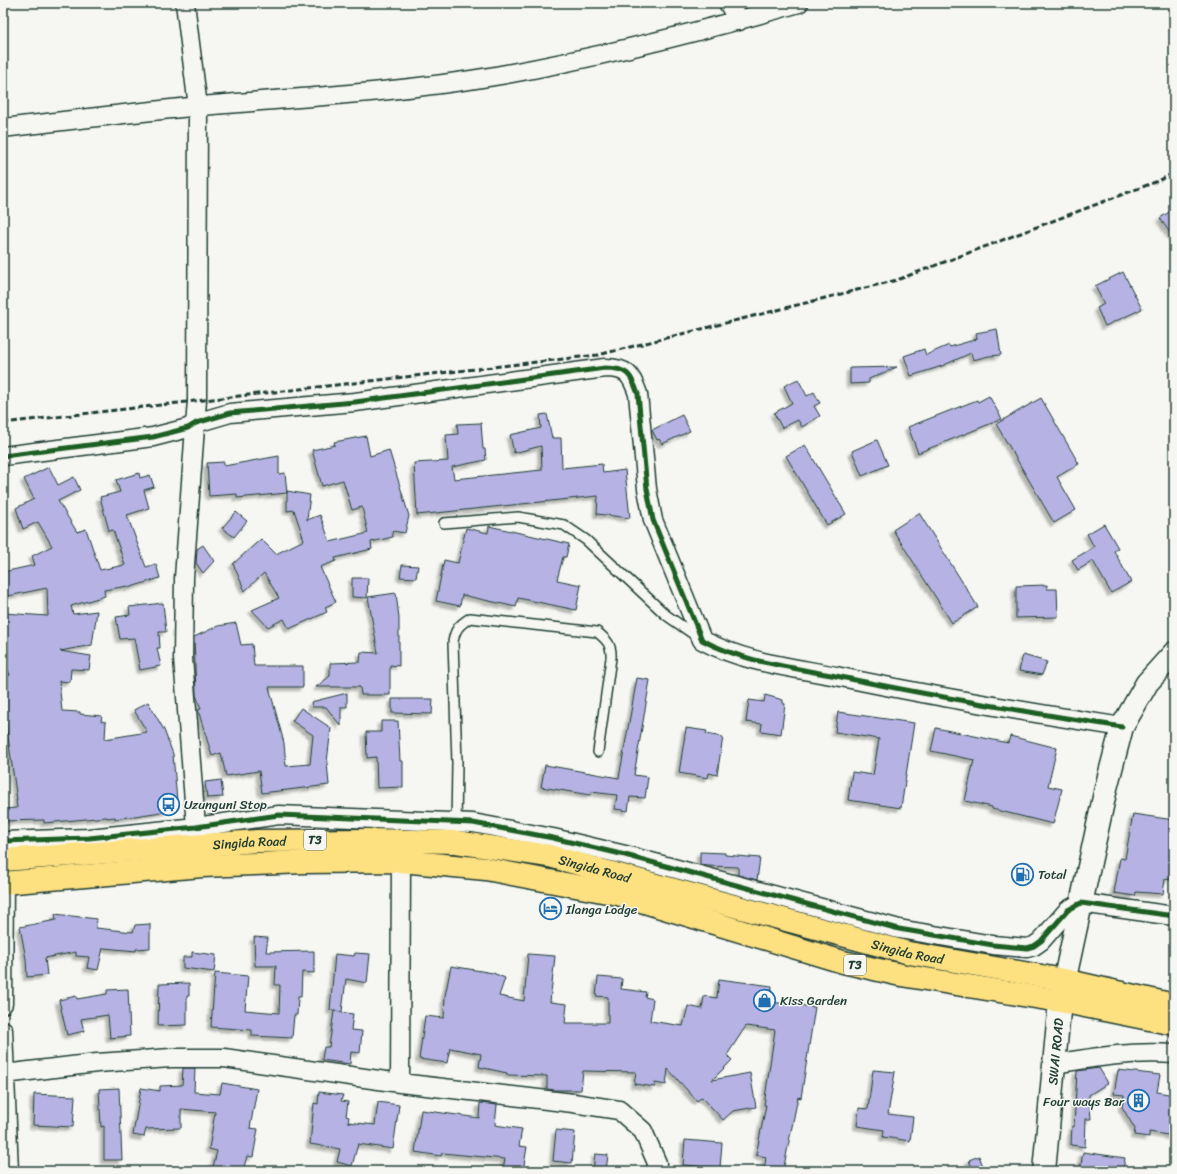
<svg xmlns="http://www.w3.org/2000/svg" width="1177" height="1174" viewBox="0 0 1177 1174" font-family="Sriracha,sans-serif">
  <defs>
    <filter id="shadow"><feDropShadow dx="-3.5" dy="3.5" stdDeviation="1" flood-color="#0004"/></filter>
  </defs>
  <rect width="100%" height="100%" fill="#f6f6f2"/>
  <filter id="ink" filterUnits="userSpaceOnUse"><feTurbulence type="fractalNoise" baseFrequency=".025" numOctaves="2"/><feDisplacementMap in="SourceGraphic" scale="8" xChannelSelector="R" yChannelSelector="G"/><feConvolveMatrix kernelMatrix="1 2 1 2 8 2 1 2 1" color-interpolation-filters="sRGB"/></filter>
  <g filter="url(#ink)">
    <path fill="#b6b2e4" stroke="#1f3d34" filter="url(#shadow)" d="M1174 209V239L1160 218Z
      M1123 272 1142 309 1105 326 1097 308 1104 304 1095 286Z
      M997 329 1001 355 989 356 973 360 971 353 942 366 911 376 904 356 924 349 926 355 949 345 950 347 977 339 976 333Z
      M897 367 869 379V383L850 384V368Z
      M798 379 807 396 814 392 820 403 814 406 820 416 802 427 798 420 782 428 774 413 792 403 784 386Z
      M989 396 1002 419 918 453 908 427 977 400 978 402Z
      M1041 398 1079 464 1057 477 1076 510 1054 523 996 424Z
      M547 414 552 438H561L562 468 602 464 603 473 625 470 630 518 597 514 598 496 417 515 414 463 448 461 446 435 458 434 457 424 481 423 483 449H485L486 460 452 467 454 479 542 470 541 446 514 453 510 435 541 428 540 415Z
      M682 415 690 431 662 444 659 439 657 440 652 430Z
      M366 436 370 456 389 450 409 516 405 533 392 531 393 537 371 542 372 549 335 558 336 561 320 567 336 602 325 607 327 612 289 629 284 619 268 627 252 610 279 598 264 573 245 591 233 564 261 539 276 554 304 540 294 510 287 511V491L310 495 307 520 320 515 330 542 368 533 362 507 352 510 343 480 322 486 312 450 335 445 334 442Z
      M877 440 888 465 862 476 852 451Z
      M805 445 846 514 827 525 786 456Z
      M279 456V474L285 473 287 493 237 498V494L209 496 207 463 224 462V466Z
      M49 467 58 485 74 477 80 490 58 501 77 532 86 529 100 570 125 565 113 530 109 531 100 497 120 492 116 480 139 473 140 478 150 475 154 487 144 490 149 508 127 515 146 567 156 564 160 578 128 588V586L104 590 105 596 71 606 73 614 97 611 92 645 60 651 91 656 89 670 71 669 70 682 59 681 62 711 80 712V714L102 716 101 721 106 722 105 739 147 732 134 710 148 702 164 730 173 754 177 801H167L168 811 115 819V817L107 818V817L44 823V820L3 821V809L17 808 16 800H17L6 723 3 724V678L10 675 4 661 8 659 3 645V613L48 616 47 588 3 597V572L35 565 32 556 52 546 38 522 23 529 16 508 34 499 24 479Z
      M236 512 247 521 234 537 222 528Z
      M919 513 978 607 952 623 893 530Z
      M1104 524 1118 548 1114 551 1131 582 1111 593 1093 561 1078 570 1072 560 1094 547 1087 534Z
      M489 526 569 544 566 557H563L557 580 581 585 576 610 518 598 516 607 462 595 460 606 436 601 444 560 458 563 466 528 488 533Z
      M203 545 214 561 203 573 196 563 197 549Z
      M402 565 418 566 416 578 400 577Z
      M352 578H368L367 598 352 597Z
      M1047 585V589H1057L1058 617 1016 618V586Z
      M396 593 399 618V666L390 665V695H361L360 687H316L330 676V663L360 662 361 652 378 653 368 597Z
      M163 603 166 632H159L160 648H157L161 666 140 670 134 638 120 639 116 617 130 615 129 607Z
      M236 623 241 645 252 644 254 666H303V687H269L284 743 286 766 310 764 313 735 292 721 301 708 331 728 327 762 329 785 262 793 259 771 226 776 221 753 212 756 198 710 201 709 196 695 194 637 218 626Z
      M1023 655 1047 662 1042 675 1019 671Z
      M637 678 650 680 634 775 648 777 645 798 630 797 628 811 615 809 617 795 591 792 590 795 541 787 545 765 619 778Z
      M347 693V707H341V726L326 707H312L311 702Z
      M765 695 783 700V703L785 704 781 734 761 731 762 724 746 722 749 700 764 702Z
      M392 699H433L432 714 392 713Z
      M838 712 914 723 901 808 848 800 852 772 873 775 879 739 835 732Z
      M381 721H398L400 761H403V787L377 788 376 757 367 758 366 732H381Z
      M686 728 707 731 706 734 723 737 717 775 709 773 708 778 679 773Z
      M936 728 1008 743 1010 736 1057 748 1048 786 1062 789 1053 824 992 809V807L965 801 974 760 931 751Z
      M221 780 223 797 207 798 205 782Z
      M1133 814 1174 820V850L1170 880 1165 879 1163 894 1136 892 1135 896 1114 893 1120 858 1125 859Z
      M700 852 725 853V855L760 858 757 880 738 875V867L707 866 700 864Z
      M55 914 97 919 96 928 133 932 135 925 150 924V948L136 949V951L103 948 98 970 87 968 89 957 76 956V952L45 958 47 975 27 977 26 959 20 927 56 920Z
      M254 937 268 938 266 952 314 951V973L302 972 301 997H298L297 1015H294L292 1038 252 1036V1030L211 1027 215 973 248 976 245 1010 279 1013 280 985H275L276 966H255Z
      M192 952 216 955 214 972 183 968V957H192Z
      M355 953 370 954 367 983 346 979 342 1012 330 1010 335 954 354 956Z
      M528 954 555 956 550 1002 567 1004 565 1023H608V997L596 996 598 977 622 979 621 989 646 992 645 997 653 999 650 1021 683 1026 688 1006 702 1009 704 996 717 998 719 979 772 986 770 1002 815 1007 801 1098 798 1097 783 1171H764L766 1157 756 1155 766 1105H764L775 1030 746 1026 727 1055 732 1060 712 1080 750 1073 756 1107 733 1111 723 1120 702 1097 697 1101 668 1069 666 1085 655 1083V1087L634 1084 636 1072 583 1071 581 1090H555L547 1089V1076L507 1075V1073L479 1067 481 1054 450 1048 447 1063 419 1059 425 1016 444 1018 445 996 451 966 493 973 505 978 499 996 524 1001Z
      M189 983V996H187V1025L158 1026 159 984Z
      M128 989 130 1036 110 1038 108 1015 81 1019 84 1031 67 1035 59 1000 76 996 77 999 107 994V990Z
      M334 1011 353 1014 351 1030 362 1031 360 1053 351 1052 350 1064 322 1060 324 1047H329Z
      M183 1068H195L194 1092 220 1094 222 1083 257 1089 250 1128 258 1129 253 1157 247 1156 243 1171H212L217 1151 209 1149 215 1112 181 1109V1128L146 1129 144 1137 133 1135 141 1088 160 1091V1086L182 1085Z
      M1099 1068 1108 1083 1089 1095 1091 1119H1086L1085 1147 1071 1145 1072 1126 1074 1127 1077 1071Z
      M873 1070 895 1072 888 1114 913 1117 910 1141 883 1137 884 1130 857 1126 859 1108 868 1109Z
      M1118 1070 1160 1075 1157 1092 1174 1095 1170 1119 1174 1120V1136L1149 1132V1137L1134 1135 1135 1129 1122 1107 1124 1095 1114 1094Z
      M119 1088 122 1160H104V1126L101 1127 99 1089Z
      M319 1092 343 1095 341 1101 348 1102 346 1116 349 1117 348 1122 375 1125 378 1102 399 1105 393 1149 358 1144 352 1166 337 1162 340 1149 310 1144 314 1103 318 1104Z
      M34 1094 75 1096 73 1127 33 1125Z
      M480 1103 497 1105 495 1125 522 1129 519 1146 527 1147 523 1171 503 1169 505 1159 442 1153 441 1156 415 1152 421 1110 479 1118Z
      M556 1130 575 1132 572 1163 553 1161Z
      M685 1140 722 1143 720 1168 683 1165Z
      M1083 1152 1125 1158 1123 1171H1080Z
      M595 1154 608 1155 606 1171H593Z
      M979 1156 985 1171H973L969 1160Z"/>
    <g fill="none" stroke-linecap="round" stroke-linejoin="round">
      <defs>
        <path id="service" d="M444 523 518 517 564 525 586 540 666 615 699 638
          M456 825 457 763 453 642C455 629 459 625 470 618L597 632C607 640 612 645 611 658L598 752"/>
        <path id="minor" d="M185 3 198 107 197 400 184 578 183 658 196 827
          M728 3 739 21
          M3 128C73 120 143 111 213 105 307 97 402 92 495 76 597 58 699 32 799 3
          M3 456 153 437 188 428 196 423 230 413 355 402 605 368C627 368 631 374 638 394L647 489 653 520 702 640C743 662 790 667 836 676 931 696 1026 712 1122 727
          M3 841 89 838 196 827 279 815 473 823 553 838 625 855 899 929 993 945 1027 948 1034 946 1041 941 1068 910 1081 903 1174 916
          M3 1004 4 883
          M3 1030 9 1171
          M1055 1064C1095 1057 1134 1051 1174 1054
          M4 1074 97 1063 171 1058H224L400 1083 573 1103 619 1110 643 1131 657 1163 656 1171
          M400 1083 401 861"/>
        <g id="tertiary">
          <path id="s1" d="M1044 1171 1060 1001 1106 788 1122 727 1147 683 1174 653"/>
        </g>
        <g id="trunk">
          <path id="s2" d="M3 860 257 841 368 840 456 842 549 856 909 953 1064 980 1174 1005"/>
          <path d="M3 883 202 866 304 862 401 861 486 869 618 894 843 962 901 975 1060 1001 1174 1024"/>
        </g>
      </defs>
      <use href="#service" stroke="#1f3d34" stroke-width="12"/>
      <use href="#minor" stroke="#1f3d34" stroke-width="21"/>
      <use href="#tertiary" stroke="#1f3d34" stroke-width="25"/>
      <use href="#trunk" stroke="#1f3d34" stroke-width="25"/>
      <use href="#service" stroke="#f6f6f2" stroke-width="9"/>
      <use href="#minor" stroke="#f6f6f2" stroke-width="18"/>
      <use href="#tertiary" stroke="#f6f6f2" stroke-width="22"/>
      <use href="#trunk" stroke="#fde080" stroke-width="22"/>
      <path stroke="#1f3d34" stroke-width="3" stroke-dasharray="6 3" stroke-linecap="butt" d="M3 423 598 355 897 280 1158 181 1174 173"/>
      <defs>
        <path id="cycleway" d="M3 456 153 437 188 428 196 423 230 413 355 402 605 368C627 368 631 374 638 394L647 489 653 520 702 640C743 662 790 667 836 676 931 696 1026 712 1122 727
          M3 841 89 838 196 827 279 815 473 823 553 838 625 855 899 929 993 945 1027 948 1034 946 1041 941 1068 910 1081 903 1174 916"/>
      </defs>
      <use href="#cycleway" stroke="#f6f6f2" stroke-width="8"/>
      <use href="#cycleway" stroke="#1b5e20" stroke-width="5"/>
    </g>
  </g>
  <defs>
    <symbol id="bus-ring" viewBox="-11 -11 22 22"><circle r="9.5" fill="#f6f6f2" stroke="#1f6fb2" stroke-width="1.5"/><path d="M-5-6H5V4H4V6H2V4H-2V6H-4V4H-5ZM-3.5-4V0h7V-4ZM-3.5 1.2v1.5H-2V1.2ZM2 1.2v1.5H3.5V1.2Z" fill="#1f6fb2"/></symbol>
    <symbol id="fuel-ring" viewBox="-11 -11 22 22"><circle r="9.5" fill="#f6f6f2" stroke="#1f6fb2" stroke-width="1.5"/><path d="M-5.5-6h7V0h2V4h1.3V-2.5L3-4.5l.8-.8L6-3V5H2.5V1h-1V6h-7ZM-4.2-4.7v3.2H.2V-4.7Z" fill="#1f6fb2"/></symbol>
    <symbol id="hotel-ring" viewBox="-11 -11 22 22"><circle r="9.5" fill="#f6f6f2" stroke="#1f6fb2" stroke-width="1.5"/><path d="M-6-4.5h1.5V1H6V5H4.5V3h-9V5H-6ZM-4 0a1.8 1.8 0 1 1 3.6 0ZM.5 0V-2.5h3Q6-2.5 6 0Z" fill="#1f6fb2"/></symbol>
    <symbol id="shop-ring" viewBox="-11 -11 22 22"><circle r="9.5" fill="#f6f6f2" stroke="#1f6fb2" stroke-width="1.5"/><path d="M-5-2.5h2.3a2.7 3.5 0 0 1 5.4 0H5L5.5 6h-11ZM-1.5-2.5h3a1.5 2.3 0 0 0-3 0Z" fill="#1f6fb2"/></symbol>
    <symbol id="building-ring" viewBox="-11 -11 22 22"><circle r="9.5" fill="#f6f6f2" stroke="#1f6fb2" stroke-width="1.5"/><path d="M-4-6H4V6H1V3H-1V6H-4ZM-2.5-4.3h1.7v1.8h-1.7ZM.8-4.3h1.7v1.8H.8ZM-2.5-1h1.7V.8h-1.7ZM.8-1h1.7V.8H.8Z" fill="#1f6fb2"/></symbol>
  </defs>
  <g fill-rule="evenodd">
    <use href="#bus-ring" x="156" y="792" width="25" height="25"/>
    <use href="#fuel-ring" x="1010" y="862" width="25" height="25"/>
    <use href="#hotel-ring" x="538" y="896" width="25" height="25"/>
    <use href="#shop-ring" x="752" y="988" width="25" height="25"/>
    <use href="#building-ring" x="1126" y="1088" width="25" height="25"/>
  </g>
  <g text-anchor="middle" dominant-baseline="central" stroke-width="3" stroke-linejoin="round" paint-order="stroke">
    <g fill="#f6f6f2" stroke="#60746d" stroke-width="1">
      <rect x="304" y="830" width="22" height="20" rx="3"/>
      <rect x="844" y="955" width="22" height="20" rx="3"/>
    </g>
    <g font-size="12" font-weight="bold" fill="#1f3d34">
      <text x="315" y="840">T3</text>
      <text x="855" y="965">T3</text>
    </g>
    <g font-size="13" fill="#1f3d34" stroke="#f6f6f2" text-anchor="start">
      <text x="184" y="804">Uzunguni Stop</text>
      <text x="1038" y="874">Total</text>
      <text x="566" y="909">Ilanga Lodge</text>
      <text x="780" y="1000">Kiss Garden</text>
      <text x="1124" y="1101" text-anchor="end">Four ways Bar</text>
    </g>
    <g font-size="13" fill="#1f3d34" stroke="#f6f6f2">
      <text stroke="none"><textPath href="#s2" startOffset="247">Singida Road</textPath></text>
      <text stroke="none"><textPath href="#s2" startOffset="595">Singida Road</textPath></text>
      <text stroke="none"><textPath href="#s2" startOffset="919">Singida Road</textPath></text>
      <text stroke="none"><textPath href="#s1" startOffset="120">SWAI ROAD</textPath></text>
    </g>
  </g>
  <rect width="1177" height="1174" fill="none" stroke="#f6f6f2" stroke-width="16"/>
  <rect x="8" y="8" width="1161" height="1158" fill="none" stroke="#1f3d34" stroke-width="1.5" filter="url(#ink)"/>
</svg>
